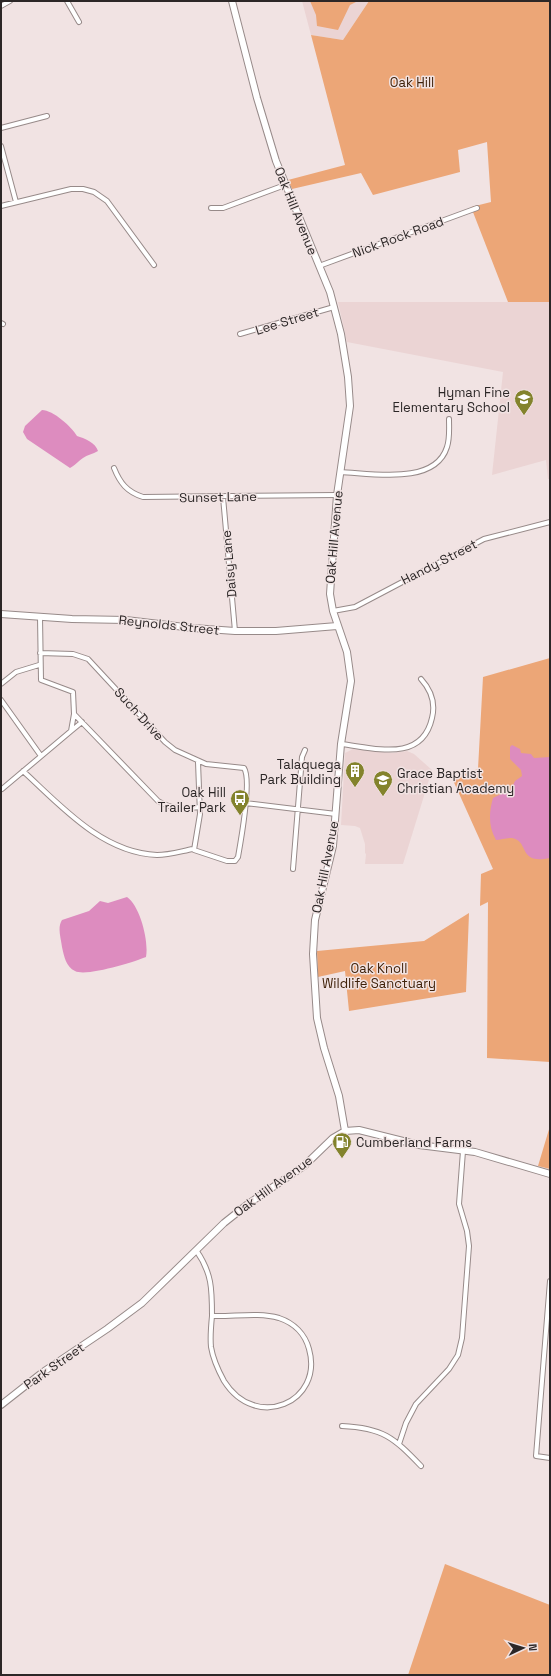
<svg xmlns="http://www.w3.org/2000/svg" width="551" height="1676" viewBox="0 0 551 1676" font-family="'Space Grotesk',sans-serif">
  <rect width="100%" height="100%" fill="#f1e3e3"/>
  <path fill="#ebd4d4" d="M302 1H369L343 40 311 35Z
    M338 302H550V479H548L546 460 492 475 503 372 347 342Z
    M353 749 392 753 407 751 414 754 432 770 403 864H365L366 854 365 853V844L360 828 355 826 341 825 345 753Z"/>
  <path fill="#eca677" d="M310 1H358L350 5 338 30 317 26 316 15Z
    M369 1H550V302H508L471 207 491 202 487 142 458 150 460 172 373 195 361 173 292 189 288 180 345 165 311 35 343 40Z
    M550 658V1062L487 1058 488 902 480 906 481 874 493 869 452 778 478 769 483 677Z
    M469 913 466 992 349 1011 345 971 318 977 317 951 424 941Z
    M550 1126V1169L538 1166Z
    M445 1564 550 1605V1675H408Z"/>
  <path fill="#dd8cbf" d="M42 410C53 410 72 427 77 436 84 438 96 443 98 451 93 454 87 455 83 458 78 461 76 465 70 468L27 439 23 432 25 426Z
    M512 745 520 749 521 753 531 754 534 758 550 757V858C517 865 530 841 512 838 507 838 500 840 496 840 488 826 489 812 493 798L511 789 515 781 522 776 521 770 510 759V747Z
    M127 897C140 906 149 941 146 957 134 962 86 977 75 971 66 967 64 956 62 947 61 938 57 928 62 920L89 911 100 901 108 903Z"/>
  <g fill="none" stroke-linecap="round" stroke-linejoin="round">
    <defs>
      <path id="street" d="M67 1 79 22
        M1 6 10 1
        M1 128 47 116
        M1 146 16 202
        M1 206 71 189H83L94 192 107 201 154 265
        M211 208H223L285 185
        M319 266 477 208
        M1 323 3 324
        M240 334 334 307
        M114 468C120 483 127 492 143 497L337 495
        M340 472C371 473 435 486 447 447 450 438 449 428 449 419
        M223 497 235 631
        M333 611 355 607 484 539 550 522
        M40 617 41 680 73 692 74 714 158 801C173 810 184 809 200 807
        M40 653 73 654 88 659 165 742 175 750 206 764 244 768C252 780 241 840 238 857L235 861H227L194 850 200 814 198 762
        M1 684 16 672 39 665
        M1 700 41 756
        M74 714 71 731 82 722
        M341 744C375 748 422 763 432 718 436 702 431 690 421 679
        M23 771C60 805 102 853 157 855 169 855 182 851 193 849
        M2 789 71 731
        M245 803 336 814
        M293 869 302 757 305 750
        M196 1250C212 1273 212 1289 212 1316 233 1317 258 1312 279 1318 294 1323 305 1334 309 1349 324 1402 256 1432 224 1381 218 1370 213 1359 211 1347 210 1337 211 1326 212 1316
        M550 1281 536 1456 550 1458
        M342 1426C383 1428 393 1437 421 1466
        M399 1444 406 1423 416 1404 449 1369 458 1355 462 1338 469 1246 467 1231 459 1204 463 1151"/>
      <path id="secondary" d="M232 1 257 98 276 161 330 292 341 334 348 377 350 406 337 495 330 594 333 611 347 652 351 681 341 744 333 846 315 920 313 954 317 1018 324 1048 339 1096 345 1131
        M1 614 72 619 126 620 193 628 235 631H276L337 626
        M1 1405 43 1372 107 1329 142 1303 224 1223 248 1204 304 1166 333 1138 345 1131 359 1130 419 1145 475 1152 550 1174"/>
    </defs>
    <use href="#street" stroke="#978a89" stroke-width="6"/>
    <use href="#secondary" stroke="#978a89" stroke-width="8"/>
    <use href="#street" stroke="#fff" stroke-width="4"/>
    <use href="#secondary" stroke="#fff" stroke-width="6"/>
  </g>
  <defs>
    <symbol id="school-pin" viewBox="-11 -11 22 30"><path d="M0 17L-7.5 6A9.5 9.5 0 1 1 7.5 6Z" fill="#83832c" stroke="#f1e3e3"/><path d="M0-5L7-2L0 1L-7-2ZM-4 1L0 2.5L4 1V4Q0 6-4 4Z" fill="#fff"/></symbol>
    <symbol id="building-pin" viewBox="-11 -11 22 30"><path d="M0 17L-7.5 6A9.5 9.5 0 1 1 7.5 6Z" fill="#83832c" stroke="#f1e3e3"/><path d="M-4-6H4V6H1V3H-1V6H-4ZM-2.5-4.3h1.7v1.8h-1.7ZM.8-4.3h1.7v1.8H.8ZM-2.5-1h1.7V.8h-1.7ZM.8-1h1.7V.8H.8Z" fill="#fff"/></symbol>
    <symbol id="bus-pin" viewBox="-11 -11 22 30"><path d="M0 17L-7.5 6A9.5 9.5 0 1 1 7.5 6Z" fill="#83832c" stroke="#f1e3e3"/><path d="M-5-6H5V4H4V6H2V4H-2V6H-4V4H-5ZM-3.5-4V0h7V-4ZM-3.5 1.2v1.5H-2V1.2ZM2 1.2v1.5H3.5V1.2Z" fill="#fff"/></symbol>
    <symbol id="fuel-pin" viewBox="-11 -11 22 30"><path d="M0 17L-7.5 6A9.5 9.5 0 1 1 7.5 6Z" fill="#83832c" stroke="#f1e3e3"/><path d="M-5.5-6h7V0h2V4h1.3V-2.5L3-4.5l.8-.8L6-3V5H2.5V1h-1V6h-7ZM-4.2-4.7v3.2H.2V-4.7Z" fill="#fff"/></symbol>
  </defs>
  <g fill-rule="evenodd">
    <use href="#school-pin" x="513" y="388" width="22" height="30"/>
    <use href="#building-pin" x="344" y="760" width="22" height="30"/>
    <use href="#school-pin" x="372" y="769" width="22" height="30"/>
    <use href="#bus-pin" x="229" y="788" width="22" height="30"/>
    <use href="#fuel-pin" x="331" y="1131" width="22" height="30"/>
  </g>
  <g text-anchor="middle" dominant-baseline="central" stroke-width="3" stroke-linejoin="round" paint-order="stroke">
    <g font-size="13" fill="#40220a" stroke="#f1e3e3">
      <text x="412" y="82">Oak Hill</text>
      <text x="379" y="968">Oak Knoll<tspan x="379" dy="15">Wildlife Sanctuary</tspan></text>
    </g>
    <g font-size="13" fill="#2c2727" stroke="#f1e3e3">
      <text transform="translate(296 211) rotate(68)">Oak Hill Avenue</text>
      <text transform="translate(398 237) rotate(-20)">Nick Rock Road</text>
      <text transform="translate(287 321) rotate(-17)">Lee Street</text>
      <text transform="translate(218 497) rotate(-1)">Sunset Lane</text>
      <text transform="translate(334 537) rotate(-85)">Oak Hill Avenue</text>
      <text transform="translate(439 562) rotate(-27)">Handy Street</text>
      <text transform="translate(229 564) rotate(-95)">Daisy Lane</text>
      <text transform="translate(169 625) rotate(6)">Reynolds Street</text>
      <text transform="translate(139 714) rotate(48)">Such Drive</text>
      <text transform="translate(325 867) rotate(-79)">Oak Hill Avenue</text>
      <text transform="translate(273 1186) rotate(-36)">Oak Hill Avenue</text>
      <text transform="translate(54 1366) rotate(-35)">Park Street</text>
    </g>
    <g font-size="13" fill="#2c2727" stroke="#f1e3e3" text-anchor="end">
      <text x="510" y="392">Hyman Fine<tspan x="510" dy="15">Elementary School</tspan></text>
      <text x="341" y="764">Talaquega<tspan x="341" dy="15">Park Building</tspan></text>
      <text x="397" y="773" text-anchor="start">Grace Baptist<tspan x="397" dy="15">Christian Academy</tspan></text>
      <text x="226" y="792">Oak Hill<tspan x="226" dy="15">Trailer Park</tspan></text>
      <text x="356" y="1142" text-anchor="start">Cumberland Farms</text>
    </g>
  </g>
  <rect width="551" height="1676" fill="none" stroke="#2c2727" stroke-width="4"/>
  <g transform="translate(523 1648) rotate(86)" stroke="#f1e3e3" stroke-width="3" paint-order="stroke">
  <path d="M0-3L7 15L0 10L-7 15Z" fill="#2c2727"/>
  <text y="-6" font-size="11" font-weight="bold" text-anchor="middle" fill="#2c2727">N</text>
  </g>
</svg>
